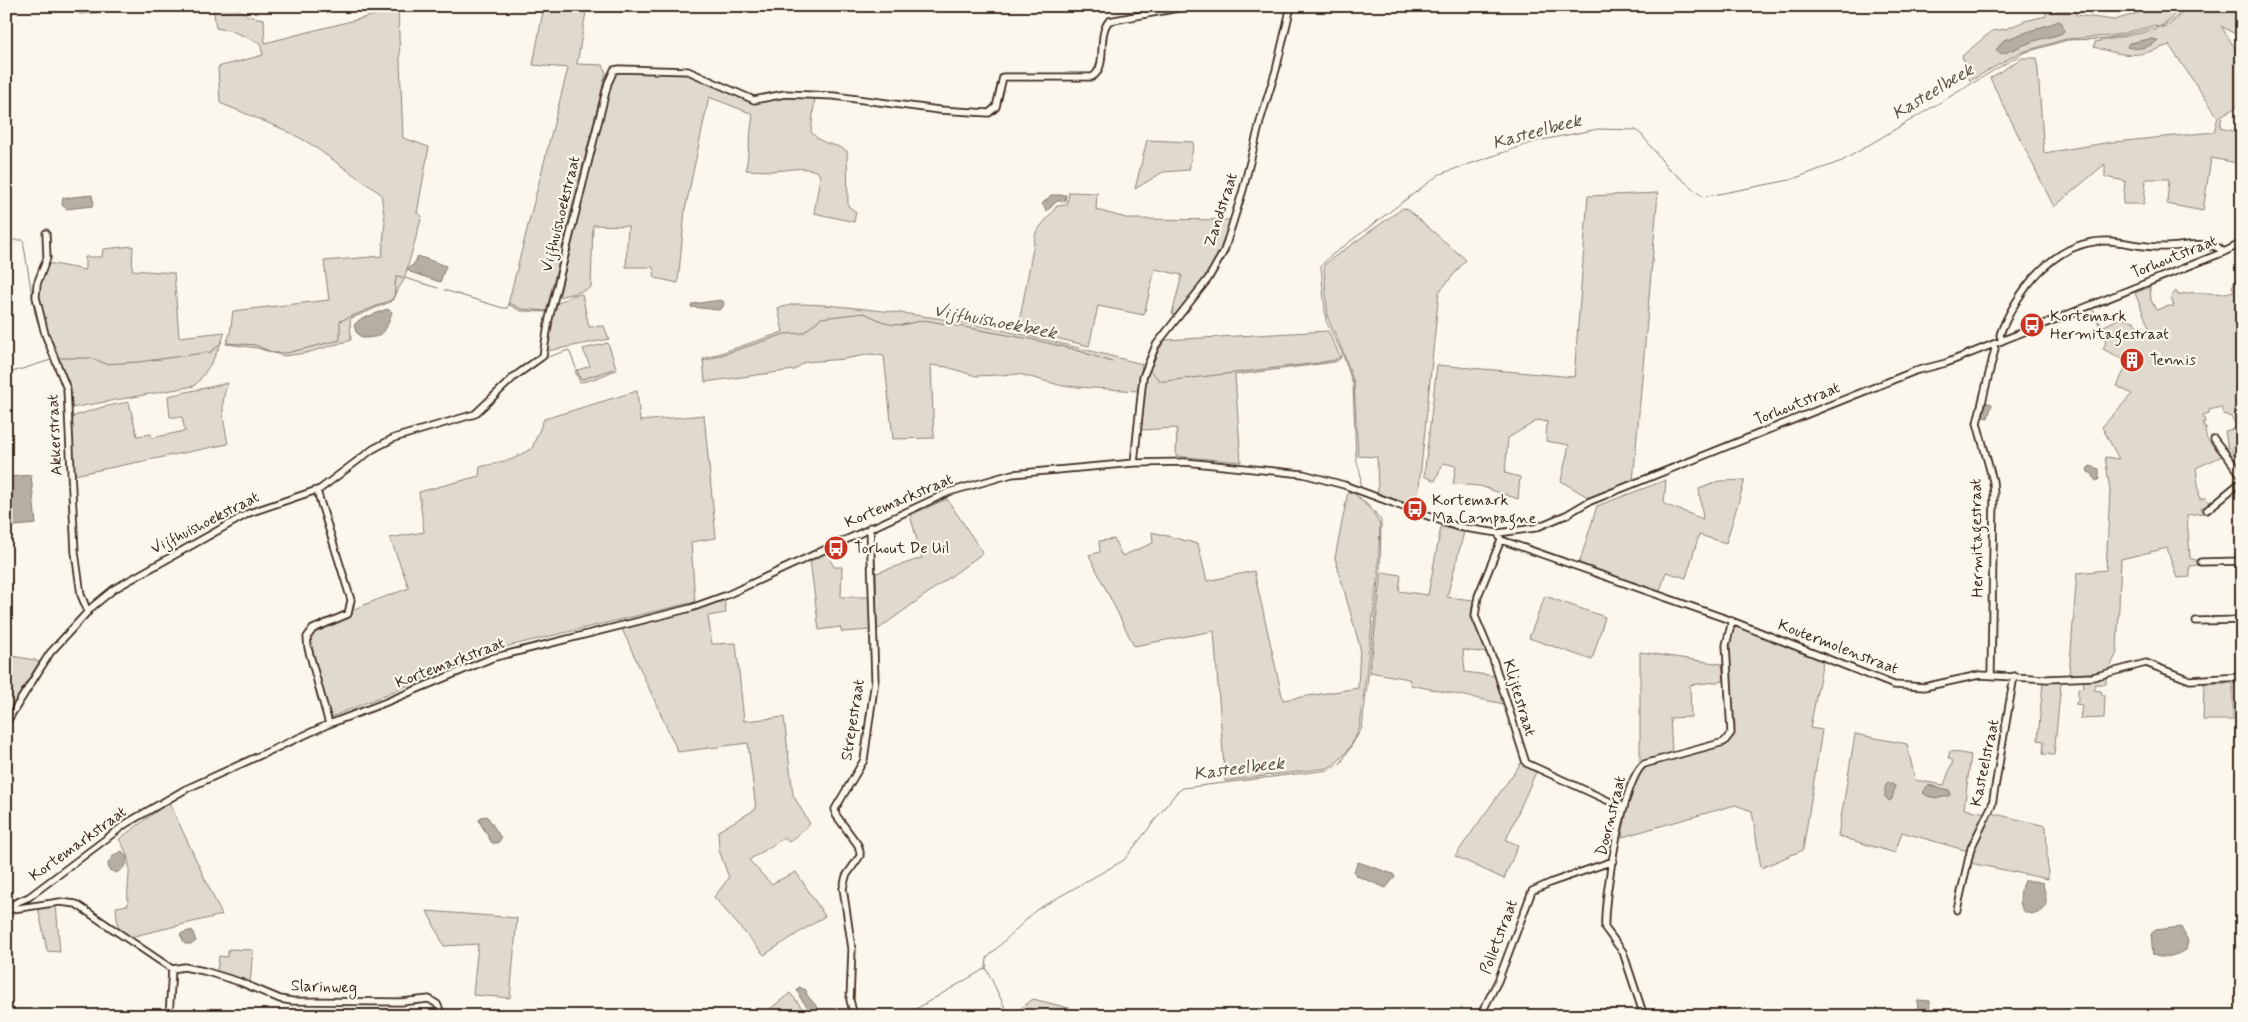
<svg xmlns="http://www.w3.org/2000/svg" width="2248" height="1022" viewBox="0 0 2248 1022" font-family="Mynerve,sans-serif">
  <rect width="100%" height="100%" fill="#fbf7ec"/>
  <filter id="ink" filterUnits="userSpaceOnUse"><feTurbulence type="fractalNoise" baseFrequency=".02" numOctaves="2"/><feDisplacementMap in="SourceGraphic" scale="10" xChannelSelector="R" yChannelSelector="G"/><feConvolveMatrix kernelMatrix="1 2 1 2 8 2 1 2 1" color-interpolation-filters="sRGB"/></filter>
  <g filter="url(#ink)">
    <path fill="#dfd9ce" stroke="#8d8276" d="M213 6H235L248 16 264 19 265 43 398 9 403 138 429 147 417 213 422 216 404 280 390 302 350 319 351 340 306 353 284 356 257 348 226 344 230 334 233 311 329 300 324 261 382 256 385 221 381 194 309 143 285 130 220 103 218 67 263 55 260 43 232 31 216 28Z
      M544 6H587L577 64 603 65 606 73 546 312 520 311 508 304 568 68 533 65Z
      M2181 6 2169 21 2162 25V28L2168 27 2189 6H2242V38L2221 26 2242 59V104L2222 115 2220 128 2242 133V164L2211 158 2203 211 2167 204 2169 179H2146L2144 204H2123L2125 181 2105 177V164L2054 207 1990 78 2022 58H2037L2044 153 2105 143 2214 132 2218 117 2169 45C2135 58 2128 57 2094 47L2095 42 2157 30 2156 25 2111 36 2066 39 2019 53 1970 81 1962 56 1992 31 2006 29 2025 21 2046 16 2047 8 2075 11 2076 15 2114 20 2142 12Z
      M616 71H684L746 99 775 97H815L811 132C826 148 831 141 847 151L848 206 856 212 854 222 814 213 820 177 818 172C803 165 787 171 771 171 763 171 754 170 746 170L753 114 709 97 685 210 678 283 655 278 653 267H626L628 226 593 225 591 287C585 292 568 294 559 297L612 75Z
      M1147 140 1194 142 1189 170 1163 172 1135 189Z
      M1069 192 1097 193 1096 210 1130 219 1232 220C1218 262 1203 282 1177 316L1172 314 1182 275 1155 269 1144 315 1098 306 1089 346 1018 329 1036 232 1057 206 1067 205Z
      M1658 193 1633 482 1591 499 1561 481 1569 445 1546 441 1547 422 1538 420 1508 438 1505 473 1520 477 1518 499 1480 486 1453 484 1456 466 1443 463 1435 481 1424 476 1437 365 1574 377 1588 196Z
      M1403 208 1407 209 1466 260 1439 292 1417 507 1378 493 1377 457 1358 456 1354 383 1344 354 1328 319 1324 270 1325 264 1330 260Z
      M133 246 132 270 174 273 179 337 225 332C219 350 208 372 194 386L71 408 69 384 47 334 37 297 40 283 48 263 85 270V257H102L103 249Z
      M2239 277 2242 278V425L2241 420 2234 422 2231 417 2223 414 2221 407 2209 410V413L2203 415 2205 422 2203 423 2205 429 2207 428 2205 431 2207 439 2222 456 2196 468 2200 500 2205 497 2209 502 2207 506 2201 508 2203 513 2187 515 2190 558 2198 561V565L2190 566V577L2177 578 2167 548 2121 559 2117 653 2108 671 2069 675 2077 573 2106 570 2110 490 2105 457 2119 459 2102 427 2132 394 2117 386 2128 362 2103 349 2106 342 2093 310 2102 327 2120 318 2134 321 2137 327 2150 330 2135 293 2150 287 2151 300 2156 310 2169 306H2174L2171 297 2176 291 2178 295C2197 289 2216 297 2234 291L2232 286Z
      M582 294 589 327 604 326 609 339 547 351 548 335 556 304 573 295Z
      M795 304C822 304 848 307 874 310 966 319 1053 341 1142 364L1138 391 1063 386 1019 374 976 376 947 367 931 365 934 438 893 439 884 356 871 354 844 359 805 362 794 370 705 382 703 359 783 332 778 308Z
      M1328 331 1341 358 1335 362 1235 375 1241 462 1176 456 1177 428 1141 430 1145 379 1151 364 1165 340Z
      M608 343 617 370C604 374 593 381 580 382L575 371 590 366 583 349Z
      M228 383C219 404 224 422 228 444L74 475 72 422 74 416 103 407 129 402 137 436 151 434 152 438 185 431 182 417H170L168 396Z
      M637 391 640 421 704 415 716 538 691 542 695 602 496 649 329 718 310 639C325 616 383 598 409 588L390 538 424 532 419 492 479 476 480 467 513 459 532 448 544 419Z
      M2242 427V442L2231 448 2234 454 2229 456 2225 431Z
      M1666 480 1664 504 1703 519 1699 489 1719 481 1745 480 1726 543 1699 535 1686 578 1666 572 1659 594 1579 564 1597 506Z
      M1348 492 1355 494 1373 512 1380 525 1378 572 1360 727C1354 742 1343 761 1328 768L1225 781 1214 631 1134 646 1089 555 1100 552 1099 541 1114 539 1122 556 1153 543 1152 532 1198 544 1207 581 1254 571 1283 700 1358 688 1360 647 1335 558Z
      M947 499 983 553 877 630 876 573 922 558 910 515Z
      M1441 527 1464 532 1447 597 1473 600 1471 615 1488 653 1463 650 1465 672 1495 676 1504 704 1411 685 1409 679 1370 672 1382 572 1401 575 1399 591 1428 595Z
      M826 552 834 567H842L841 597H871V630L842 632 840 627 819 630 810 560Z
      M1545 596 1605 617 1592 660 1529 638Z
      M724 599 726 613 708 616 712 644 736 643 744 721 784 717 793 795 810 824 789 842 784 838 749 860 771 884 796 872 825 916 764 955 714 897 729 878 719 850 718 831 756 809 748 743 678 752 622 629Z
      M1736 626 1823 661 1810 728 1822 730 1803 850 1761 868 1752 811 1735 805 1622 837C1625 821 1631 783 1642 771 1662 748 1729 762 1735 727 1731 693 1725 660 1733 627Z
      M1640 652 1722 664 1724 681 1690 685 1691 717 1670 718 1672 753 1640 762Z
      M6 655 35 660 39 662 7 714Z
      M2106 677V684H2095L2094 690 2101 691 2102 695H2105L2104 718 2080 719 2082 705 2075 704 2078 701V688L2084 687 2083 680Z
      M2043 681 2061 683 2054 755 2043 754 2044 741 2038 740Z
      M2204 683H2233V720H2203Z
      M1855 734 1907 744 1915 780 1944 785 1953 761 1948 758 1950 751 1971 755 1964 809 1987 813 1968 851 1902 832 1895 853 1838 836Z
      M1521 763 1536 772 1506 840 1518 845 1504 879 1455 856Z
      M169 802 222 915 130 937 118 929 116 907 128 905C126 877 136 865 119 839Z
      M1991 813 2046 826 2048 879 1970 863 1975 844Z
      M56 905 60 952 47 951 38 907Z
      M427 911 517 918 510 998 473 995 478 944 444 946Z
      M229 949 253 950 250 984 217 971 219 956 227 957Z
      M790 993 809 1016H761Z
      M1033 999 1101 1016H1011Z"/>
    <path fill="#b6aea2" stroke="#85796d" d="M80 6H109L106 12 80 14 77 12Z
      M2059 21 2062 23 2064 31 2061 34 2034 41 2002 54 1996 50 2004 40Z
      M2150 39 2158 40C2151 48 2136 50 2127 47L2129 43Z
      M92 195 94 204 92 206 66 209 62 205 63 198Z
      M1051 195H1066L1065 201H1057L1047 211 1042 204Z
      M418 256 446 266 440 282 410 272 407 269 414 264Z
      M721 300 724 302 723 307 719 310 691 307 692 304Z
      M387 309 392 312C385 332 385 338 362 338L356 332 354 325 359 320Z
      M1985 402 1992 404 1988 418 1982 417Z
      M2090 466 2099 469V479L2096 481 2093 477V474L2088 472 2087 469Z
      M31 475 36 524 6 527V477Z
      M1888 782 1895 786 1892 799 1889 801 1885 797V787Z
      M1928 785 1949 790 1950 795C1942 799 1930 799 1923 793Z
      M487 816 501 838 498 843H492L479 821 481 817Z
      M122 851 127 857 126 865 117 873 109 870 108 863 114 855Z
      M1358 862 1393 874 1395 877 1386 888 1357 876 1354 871Z
      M2024 881H2035L2043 883C2044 891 2048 900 2045 907 2042 914 2030 916 2024 911 2018 906 2020 887 2024 881Z
      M2181 927 2188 941 2186 950C2177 955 2163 960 2153 955L2151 934 2155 930Z
      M192 930 196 941 192 944H185L180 934Z
      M799 987 806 990 807 995 818 1008 816 1014 812 1013 801 999 797 990Z
      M1918 1000 1930 1001 1929 1016H1917Z"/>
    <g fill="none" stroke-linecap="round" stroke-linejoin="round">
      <path stroke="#85796d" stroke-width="1" d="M6 240H23L35 314 51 360
        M444 290 503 308H507L510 303 521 309 548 311
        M227 343 255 345 274 353H287L340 340V321L394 299 396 277 398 276 438 288
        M60 358H92L106 364 138 362 211 352 222 342
        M545 358 569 350 580 378 583 379 613 369
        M703 361 785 334 803 333 821 318 864 313 888 324 902 325 924 320 1030 339 1073 349 1112 362
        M1150 370 1160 381H1166L1318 363 1335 360 1342 355
        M6 374 51 360
        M1360 488 1361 476 1356 458 1353 384 1343 355 1326 321 1321 266 1328 258 1440 174 1537 141 1598 129 1636 130 1642 135 1667 167 1703 197 1790 180 1842 161 2023 53 2067 40 2105 39 2167 25 2188 6
        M904 1016 986 968
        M1009 1016 986 968 987 958 1036 910 1124 860 1176 793 1183 788 1329 770 1341 763 1362 728 1380 572 1381 521 1374 511 1359 497"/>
      <defs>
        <path id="minor" d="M2057 6H2067
          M46 233 47 258 37 284 36 297 45 334 67 389 75 552 81 595 88 612
          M2002 341 2000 335 2002 329C2021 286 2056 240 2108 241 2127 242 2145 248 2165 247 2182 247 2211 239 2224 252
          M2214 439 2242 476
          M1134 463 1143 377 1156 345 1208 279 1224 251 1243 190 1261 118 1276 70 1291 6
          M317 491 351 600 348 614 313 629 307 637 308 648 329 724
          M2207 510 2242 481
          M1498 533 1501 540 1507 542 1724 618 1894 685 1924 687 1979 675 2047 679 2093 677 2146 663 2190 680 2242 677
          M1501 540 1478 596 1475 616 1493 659 1526 763 1624 808
          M2201 562 2242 561
          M2196 621 2242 620
          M1991 675 1994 494 1993 481 1977 423 1995 349 1993 345
          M6 723 50 653 92 607 114 589 249 513 320 489 373 449 394 438 475 414 515 376 543 356 549 319 608 83 614 70 619 69 688 71 754 100 785 94 834 96 939 110 989 113 996 107 1003 77H1092C1109 67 1096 36 1109 21L1189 6
          M6 907 29 897 127 823 186 789 329 724 384 703 492 658 691 608 727 595 949 492 1012 474 1134 463 1185 462 1303 474 1344 485 1458 527 1498 533 1535 528 1566 515 1588 502 1915 371 1946 363 2224 252 2242 243
          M6 910 60 902 76 904 172 969 184 967 204 971 240 982 280 999 292 1001 401 1002 429 999 437 1004 443 1016
          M1957 910 1971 848 1992 805 2014 676
          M169 1016 172 969
          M854 1016 850 1000 852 949 843 888 846 876 860 856V852L858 845 836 815 835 809 864 760 875 680 870 527
          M1480 1016 1498 981 1532 891 1552 882 1613 861
          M1644 1016 1623 952 1605 928C1603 900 1623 778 1644 764L1724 742 1731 733 1726 645 1732 621"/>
      </defs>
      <use href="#minor" stroke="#3b2a1e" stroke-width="9"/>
      <use href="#minor" stroke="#fbf7ec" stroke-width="5.5"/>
    </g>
  </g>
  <defs>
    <symbol id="bus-disc" viewBox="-11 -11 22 22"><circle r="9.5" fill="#c8321e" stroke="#fbf7ec"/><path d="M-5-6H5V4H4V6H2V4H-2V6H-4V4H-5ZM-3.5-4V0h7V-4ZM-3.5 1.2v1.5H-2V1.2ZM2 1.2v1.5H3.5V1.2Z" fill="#fff"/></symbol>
    <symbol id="building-disc" viewBox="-11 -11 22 22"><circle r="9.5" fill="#c8321e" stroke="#fbf7ec"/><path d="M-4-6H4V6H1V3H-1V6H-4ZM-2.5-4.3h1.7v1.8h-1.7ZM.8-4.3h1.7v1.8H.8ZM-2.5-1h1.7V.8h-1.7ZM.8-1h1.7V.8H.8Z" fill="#fff"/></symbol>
  </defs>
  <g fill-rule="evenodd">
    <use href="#bus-disc" x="2018" y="311" width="28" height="28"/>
    <use href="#building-disc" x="2118" y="346" width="28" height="28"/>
    <use href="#bus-disc" x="1401" y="495" width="28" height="28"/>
    <use href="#bus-disc" x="822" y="534" width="28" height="28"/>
  </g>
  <g text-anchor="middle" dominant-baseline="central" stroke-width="4.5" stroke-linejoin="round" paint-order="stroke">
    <g font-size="16" fill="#3b2a1e" stroke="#fbf7ec">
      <text transform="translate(1221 210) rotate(-72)">Zandstraat</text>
      <text transform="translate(561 214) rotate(-76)">Vijfhuishoekstraat</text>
      <text transform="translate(2174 257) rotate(-22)">Torhoutstraat</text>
      <text transform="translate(1797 404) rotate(-22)">Torhoutstraat</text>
      <text transform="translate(55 435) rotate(-93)">Akkerstraat</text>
      <text transform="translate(899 501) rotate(-23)">Kortemarkstraat</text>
      <text transform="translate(205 523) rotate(-27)">Vijfhuishoekstraat</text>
      <text transform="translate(1977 538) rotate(-91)">Hermitagestraat</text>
      <text transform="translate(1838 647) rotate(21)">Koutermolenstraat</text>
      <text transform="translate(450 663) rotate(-21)">Kortemarkstraat</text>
      <text transform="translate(1519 698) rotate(73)">Klijtestraat</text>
      <text transform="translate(853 720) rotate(-81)">Strepestraat</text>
      <text transform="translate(1985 763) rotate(-78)">Kasteelstraat</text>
      <text transform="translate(1611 816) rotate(-76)">Doornstraat</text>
      <text transform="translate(78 844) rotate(-36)">Kortemarkstraat</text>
      <text transform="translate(1499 937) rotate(-69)">Polletstraat</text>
      <text transform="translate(324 987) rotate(2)">Slarinweg</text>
    </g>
    <g font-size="16" fill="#3b2a1e" stroke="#fbf7ec" text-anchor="start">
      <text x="2050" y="316">Kortemark<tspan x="2050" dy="18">Hermitagestraat</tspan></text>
      <text x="2150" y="360">Tennis</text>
      <text x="1432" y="500">Kortemark<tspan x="1432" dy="18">Ma Campagne</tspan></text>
      <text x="854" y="548">Torhout De Uil</text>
    </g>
    <g font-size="18" font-style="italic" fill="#605246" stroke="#fbf7ec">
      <text transform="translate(1933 92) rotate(-31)">Kasteelbeek</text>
      <text transform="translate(1537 132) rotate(-15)">Kasteelbeek</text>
      <text transform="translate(995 322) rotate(11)">Vijfhuishoekbeek</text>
      <text transform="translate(1239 769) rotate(-7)">Kasteelbeek</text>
    </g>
  </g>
  <rect width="2248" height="1022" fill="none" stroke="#fbf7ec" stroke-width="25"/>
  <rect x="12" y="12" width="2223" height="997" fill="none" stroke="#3b2a1e" stroke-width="2" filter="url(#ink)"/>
</svg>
